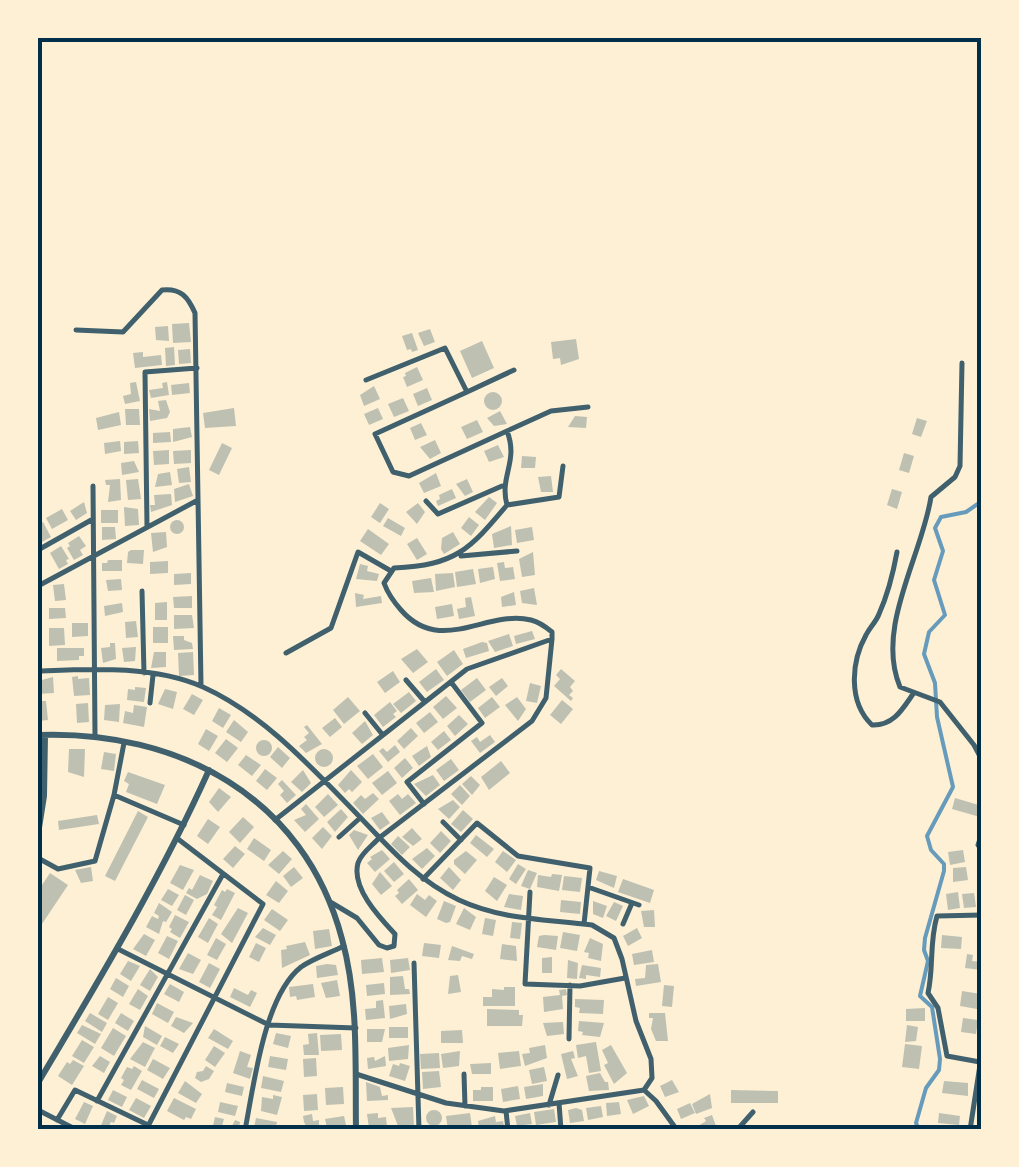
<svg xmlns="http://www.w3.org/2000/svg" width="1019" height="1167" viewBox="0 0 1019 1167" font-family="Manrope,sans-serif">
  <rect width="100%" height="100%" fill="#fdf0d5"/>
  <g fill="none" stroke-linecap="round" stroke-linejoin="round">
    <path stroke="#669bbc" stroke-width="4" d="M919 1130 916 1123 926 1088 939 1070 940 1059 932 1007 920 996 928 961 924 950 925 938 944 871V864L931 850 927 836 953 787 937 717 935 683 924 654 929 632 945 615 934 580 943 551 935 528 941 517 966 512 982 501"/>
  </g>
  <path fill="#bec0b2" d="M189 323 191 342 173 343 172 324Z
    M168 326 169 341 156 340 155 327Z
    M430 329 435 342 424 346 418 333Z
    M412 333 418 350 412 352 411 349 407 350 402 336Z
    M576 339 579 359 561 365 560 358 553 359 551 342Z
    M482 341 494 368 472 378 460 351Z
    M174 347 175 365 166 366 165 348Z
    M190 349 191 363 179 364 178 350Z
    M143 352V357L161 355 162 365 135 368 133 353Z
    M417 367 423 380 407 387 403 377 406 376 405 373Z
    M136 382 140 401 125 404 123 396 131 394 130 383Z
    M167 382 169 395 151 398 149 390 163 388 162 383Z
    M189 383 190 393 172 395 171 385Z
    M374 386 380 399 364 406 360 395Z
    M427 388 432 400 418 406 413 394Z
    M484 401a9 9 0 1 1 18 0a9 9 0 1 1-18 0Z
    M403 398 409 411 394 417 388 404Z
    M166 400 170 412 167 418 150 421 149 409 160 411 158 401Z
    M234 408 236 426 205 428 203 413Z
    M378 408 383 419 369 425 364 414Z
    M125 409H139L140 425H126Z
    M500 411 507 424 494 426 487 418Z
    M119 412 121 425 98 430 96 418Z
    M575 416 587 417 586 428 568 427Z
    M917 418 927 421 921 437 912 434Z
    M477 420 483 432 467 439 461 427Z
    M421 423 427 435 415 440 410 428Z
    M190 427 192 437 173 442V429Z
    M170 432 171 442 153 443V433Z
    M435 440 441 453 430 459 420 447Z
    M120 441 121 451 105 454 104 443Z
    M138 441 139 453 124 454V442Z
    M222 443 232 448 219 475 209 470Z
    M498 445 504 457 489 462 484 451Z
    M169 450V464L154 465 153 451Z
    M191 450V463L174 464 173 451Z
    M904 453 914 456 909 473 899 470Z
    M522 456 536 457 535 468H521Z
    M134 461 139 472 122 475 121 463Z
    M189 467 191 482 179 483 177 469Z
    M170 472 172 485 155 487 158 474Z
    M436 473 441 486 424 493 419 483Z
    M551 476 553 492H541L538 477Z
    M120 479 121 500 108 502 110 485H106L105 480Z
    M138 479 141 499 128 500 126 480Z
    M467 479 473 492 465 496 456 484Z
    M189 484 193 496 175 502 174 489Z
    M452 489 456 498 438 506 436 501 440 499 439 495Z
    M892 489 902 492 897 509 887 505Z
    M171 494 172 505 151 512 150 505H155L154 495Z
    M489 497 497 503 485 520 475 512Z
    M84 502 87 513 76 520 70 511Z
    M380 503 389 509 380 523 371 517Z
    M418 503 425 512 417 524 406 512Z
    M124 507 138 509 139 525 125 526Z
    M62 509 68 520 52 529 46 518Z
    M101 510H118V523H101Z
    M469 517 479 525 471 536 461 528Z
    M388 518 405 528 401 536 383 526Z
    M170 527a7 7 0 1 1 14 0a7 7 0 1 1-14 0Z
    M43 522 51 537 40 543 38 525Z
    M511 526 512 545 494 548 492 534Z
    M102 527H115L116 539 102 540Z
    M532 527 534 540 517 543 515 530Z
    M368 529 389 544 381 555 360 541Z
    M166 532 167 547 153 552 151 533Z
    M453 532 460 544 444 554 441 549 442 538Z
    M79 536 86 546 80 550 83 555 74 560 67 548 70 546 68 543Z
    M417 538 427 554 417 560 407 544Z
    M61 546 69 559 66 560 68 564 59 569 50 553Z
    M131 550H144L143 564 127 563 128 552Z
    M533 552 535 575 522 577 519 559Z
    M108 560H122V571H102V563H107Z
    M168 561V573L150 574V562Z
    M504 562 505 568 513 567 515 579 500 581 497 563Z
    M360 564 368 566 367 571 379 574 377 581 356 579Z
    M493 567 495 579 480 583 478 569Z
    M473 569 476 584 457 587 455 572Z
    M191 573V584L174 585V574Z
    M453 573 455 587 436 591 435 574Z
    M431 578 434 592 414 593 412 581Z
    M121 579 122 590 108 591 106 580Z
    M64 584 66 600 55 601 53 585Z
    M534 588 537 605 522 603 520 591Z
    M514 592 516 605 502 607 501 597Z
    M355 593 364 595 363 599 381 596 382 603 356 607Z
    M192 596V608H174L173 597Z
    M471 597 475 616 459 619 457 609 466 607 465 598Z
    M167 602V620H155V603Z
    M122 603 123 612 105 616 104 606Z
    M452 604 454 616 437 619 435 607Z
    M49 608H65L66 618 49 619Z
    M174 615H192L194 628 174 629Z
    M136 621 138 637 126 638 125 622Z
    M72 623H88V636L72 637Z
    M153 627H168V643H153Z
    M49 628H64L65 645 49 646Z
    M532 631 535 639 516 644 514 636Z
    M509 634 513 646 495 652 488 641Z
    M173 636H184V640L192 643 193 649 174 650Z
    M482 642 487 643 489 651 466 658 463 649Z
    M110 643H115L116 659 103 663 101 648 110 647Z
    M136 647 135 661 124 662 122 648Z
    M57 648H84V656H79V660L57 661Z
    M417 649 428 662 413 673 401 659Z
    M454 650 463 664 447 676 437 662Z
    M154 652H166V667L151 668Z
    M193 652 194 675 179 676 178 653Z
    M436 669 444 680 427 692 419 682Z
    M561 669 575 681 570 687 573 691 569 695 573 698 571 701 554 686 560 679 556 675Z
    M393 671 400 682 385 693 377 682Z
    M78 676V679L89 678 90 695 74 696 72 677Z
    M53 677 54 693 38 694V681Z
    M477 678 486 690 470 702 461 690Z
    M502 678 508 686 496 696 489 687Z
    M530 683 541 686 537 703 526 701Z
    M135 687 146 688 144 702 127 700 128 689 135 690Z
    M165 689 177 692 173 709 158 704Z
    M409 692 416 701 401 713 393 704Z
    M192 694 203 700 194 715 183 709Z
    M446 696 457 708 443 719 433 707Z
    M348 697 360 711 344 724 333 710Z
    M492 697 500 707 485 718 478 708Z
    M517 697 526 709 518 721 505 705Z
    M562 700 573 709 561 724 550 715Z
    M38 701H46L48 720 38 721Z
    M390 702 397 711 393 714 396 717 383 727 374 715Z
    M88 703 89 722 77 723 76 704Z
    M120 704 119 722 104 720 105 705Z
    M134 705 147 707 144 727 123 723 125 711 133 713Z
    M219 708 231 715 223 728 212 721Z
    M430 712 438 722 424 733 416 723Z
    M459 715 468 724 455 736 447 726Z
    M335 718 342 727 330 737 322 728Z
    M234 720 248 732 241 742 226 732Z
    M365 721 373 735 362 744 352 733Z
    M307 725 322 744 306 753 299 746 307 740 304 737 309 733 304 727Z
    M411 728 418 736 404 749 397 741Z
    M206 729 218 736 209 751 198 744Z
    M444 731 451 740 438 750 431 742Z
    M490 735 495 742 480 753 471 741 477 737 480 742Z
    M226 739 238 748 227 762 215 753Z
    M256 748a8 8 0 1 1 16 0a8 8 0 1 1-16 0Z
    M395 745 400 752 388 762 379 751 383 748 387 752Z
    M427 746 431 757 419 766 412 756Z
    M278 747 290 758 282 768 270 757Z
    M69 749H85L84 777 68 772Z
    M315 758a9 9 0 1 1 18 0a9 9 0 1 1-18 0Z
    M104 752 116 754 114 771 101 769Z
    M373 754 383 767 368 779 357 766Z
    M246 755 261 765 252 776 238 765Z
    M405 758 413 768 402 778 394 768Z
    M451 759 459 770 444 781 436 770Z
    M501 761 510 773 489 790 481 777Z
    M265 769 277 778 267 790 256 781Z
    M303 770 311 783 302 792 291 782Z
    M351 770 362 782 352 792 349 789 345 793 338 785Z
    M388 771 397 783 382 795 372 783Z
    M128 772 165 785 157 804 126 792 129 784 124 781Z
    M433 775 440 785 426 796 414 784Z
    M471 776 480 785 472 795 462 784Z
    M282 780 296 795 287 803 280 795 284 791 278 784Z
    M460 785 470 796 462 805 451 794Z
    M219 788 231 797 218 812 209 802Z
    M373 793 379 799 363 814 353 803 361 795 365 799Z
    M328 794 338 805 324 817 315 807Z
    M398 794 402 799 408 794 416 803 400 815 389 801Z
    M955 798 982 806 980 817 952 809Z
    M453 800 460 807 449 819 438 809Z
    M306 804 319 819 305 832 294 820 306 815 301 809Z
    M341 809 348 817 335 832 327 822Z
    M463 810 473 819 461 832 451 824Z
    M138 811 148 817 115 881 105 876Z
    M382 812 390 823 380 830 371 818Z
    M97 815 99 824 59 830 58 821Z
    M243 817 254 827 240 843 229 832Z
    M208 819 220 827 208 844 197 836Z
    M323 827 332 836 322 849 312 838Z
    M412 828 422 839 413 846 402 837Z
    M354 830 368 835 358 850 349 835Z
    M441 831 451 841 440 853 430 843Z
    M476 835 494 849 487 857 470 843Z
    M398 836 410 847 402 855 391 844Z
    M254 838 271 850 264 861 247 849Z
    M235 846 245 854 233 868 223 859Z
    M427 848 435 856 422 869 412 859Z
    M382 850 390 859 375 872 367 863 372 859 370 857Z
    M963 850 965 862 950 865 948 852Z
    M283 851 292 859 279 874 268 865Z
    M466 851 477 860 465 874 454 864V860Z
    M503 851 516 860 507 872 495 862Z
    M394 862 404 874 394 882 384 871Z
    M518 864 526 869 516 884 509 879Z
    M180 865 194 870 183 890 170 883Z
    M91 867 93 881 81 883 75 870Z
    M294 867 303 878 291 887 283 876Z
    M449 867 461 880 453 890 440 878Z
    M966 867 968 880 953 882V868Z
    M528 870 537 873 530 889 521 886Z
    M599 871 617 876 614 888 596 880Z
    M380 872 392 886 381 895 372 884Z
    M50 873 68 885 38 930V891Z
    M552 874 562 875 559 891 537 887 538 875 551 877Z
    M200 875 213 881 207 894 197 899 186 893 189 888 192 890Z
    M564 876 582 878 580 892 562 890Z
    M494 877 507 885 497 901 485 891Z
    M409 879 418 890 402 904 395 896 399 893 397 890Z
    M623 879 654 890 650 903 618 892Z
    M276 881 288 891 279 903 266 895Z
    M168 889 179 895 172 906 161 900Z
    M227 889 235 893 221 920 212 915 217 907 214 905 222 890 225 892Z
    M958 892 960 908 948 910 946 894Z
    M974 893 976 907 964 908 962 894Z
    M417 894 425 900 429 895 437 901 426 917 410 905Z
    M509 894 523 896 521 910 504 907Z
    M185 895 194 900 186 915 177 910Z
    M561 900 581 902 580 914 560 912Z
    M444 901 456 906 450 922 446 923 437 919Z
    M593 901 607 906 603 918 593 914Z
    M614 902 623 906 616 921 606 916Z
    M159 903 172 912 166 922 163 921 159 934 146 927 152 916 158 919 159 916 154 913Z
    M238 908 248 913 232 943 221 934Z
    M464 908 476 917 470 930 456 924Z
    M272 909 288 920 280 931 264 920Z
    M654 910 655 927H644L641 911Z
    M175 915 189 922 180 938 170 932 172 929 169 927Z
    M209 918 218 924 208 943 198 937Z
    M485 918 496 920 493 936 482 934Z
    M512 922 522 923 520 939 510 938Z
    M263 928 276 935 270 945 255 937Z
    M637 928 642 938 628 946 623 936Z
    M329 929 332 946 315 949 313 931Z
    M563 932 580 935 577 951 560 948Z
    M144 934 155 940 146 956 133 949Z
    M544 935 558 936 556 950 537 947 539 936Z
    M942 935 962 937 961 949 941 948Z
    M167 936 178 941 169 959 158 953Z
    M216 938 226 944 217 960 207 955Z
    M590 938 603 944 601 961 588 958 589 953 584 952Z
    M305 942 310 955 282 968 281 950 287 949 286 946Z
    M256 943 266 948 259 962 249 957Z
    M424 943 441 945 439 958 422 956Z
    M502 944 516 946 517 961 500 959Z
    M452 946 474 954 472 959 462 956 460 961 448 960Z
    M652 950 654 962 634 965 632 954Z
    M188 953 201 960 193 974 179 969Z
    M967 954 973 955 972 961 982 962V970L965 968Z
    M552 957V973H542V958Z
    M382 958 384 972 362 974 361 960Z
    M408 958 410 970 391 973 390 960Z
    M568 960 578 963 577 979 567 978Z
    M128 961 140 966 131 981 120 974Z
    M209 963 220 969 210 988 199 982Z
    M327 964 336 965 338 975 317 978 316 966Z
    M658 964 661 982 636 986 635 979 645 978 646 965Z
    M582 965 601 968 600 977 586 975V979L579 978Z
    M150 969 158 977 150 991 140 985Z
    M458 975 461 992 448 994 450 976Z
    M403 976 405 989H409L410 994 390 995V977Z
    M116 978 129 986 123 997 110 989Z
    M337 980 340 996 326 998 321 983Z
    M384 983 385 994 367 996 366 985Z
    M170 984 184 992 179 1002 164 994Z
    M313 984 315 997 297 1000 296 996 290 997 289 987Z
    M664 985 674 986 672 1007 662 1006Z
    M504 987H515V1006H483V997H492V989L504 990Z
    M234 988 248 995 251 990 257 993 250 1007 230 997Z
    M138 989 148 996 140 1010 129 1004Z
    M566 989 567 995 562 996 563 1009 544 1012 543 997 560 995 559 990Z
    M962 991 981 994 977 1009 960 1006Z
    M108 997 118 1003 108 1020 98 1014Z
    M575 999 604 1000 603 1014 579 1013 580 1008 575 1007Z
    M383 1000 385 1018 366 1020 365 1009 376 1008V1001Z
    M157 1003 174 1012 168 1023 152 1014Z
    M406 1004 407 1014 390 1019 389 1006Z
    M925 1008V1021H906V1009Z
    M487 1009 519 1010V1015H523L522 1026H487Z
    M90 1013 107 1023 102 1032 85 1021Z
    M121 1013 134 1021 128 1031 115 1023Z
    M649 1013H665L668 1041H656L651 1029 653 1018H649Z
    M176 1017 193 1023 184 1033 171 1026Z
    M963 1018 978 1020 976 1034 961 1032Z
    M579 1021 604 1023 600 1037 582 1035 583 1032 578 1031Z
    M563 1022 564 1034 547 1036 543 1023Z
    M82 1025 101 1034 95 1044 77 1033Z
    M907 1025 918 1027 916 1041 905 1042Z
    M145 1026 162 1036 157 1045 143 1037Z
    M389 1027H408V1038H389Z
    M113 1028 126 1036 114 1056 101 1048Z
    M214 1029 233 1041 228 1049 208 1038Z
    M367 1029H385L382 1042H367Z
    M462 1030 463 1043H441V1031Z
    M276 1033 291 1036 288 1048 273 1044Z
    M317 1033 319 1055H304L303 1045 309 1044 308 1034Z
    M341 1034 342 1050 321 1051 320 1035Z
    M165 1037 179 1044 173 1053 160 1046Z
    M82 1040 94 1047 84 1063 72 1056Z
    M143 1042 155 1048 145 1067 130 1059Z
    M596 1042 601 1071 589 1073 586 1056 578 1058 576 1045Z
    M905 1044 922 1046 919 1069 902 1067Z
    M409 1045 408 1059 389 1061 388 1048Z
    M545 1045 547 1058 525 1066 522 1054 530 1053 529 1048Z
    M611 1045 627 1073 614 1084 604 1065 608 1063 602 1050Z
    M214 1046 225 1053 215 1067 205 1060Z
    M240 1051 251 1055 247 1067 253 1068 250 1079 233 1073Z
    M460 1051 459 1066 443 1068 441 1054Z
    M519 1051 521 1066 500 1069 498 1053Z
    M573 1051 575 1058 571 1059 578 1076 567 1079 561 1054Z
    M439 1053 440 1068 421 1069 420 1054Z
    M100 1056 110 1062 104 1073 92 1066Z
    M270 1056 288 1059 286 1070 268 1067Z
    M385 1056 386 1066 368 1069 367 1058 374 1057 375 1061Z
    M316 1058 317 1076 304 1077 303 1059Z
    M153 1059 170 1068 163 1079 147 1070Z
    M73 1060 84 1066 72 1085 58 1076 67 1062 70 1064Z
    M400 1063 410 1066 405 1081 389 1076 393 1064 399 1066Z
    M491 1063V1074H472L470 1064Z
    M134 1066 142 1071 131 1090 121 1085 124 1080 121 1078 127 1067 132 1069Z
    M206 1066 214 1071 209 1079 201 1082 195 1078 197 1072 203 1071Z
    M544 1067 547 1081 532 1084 529 1070Z
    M439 1071 441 1087 423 1089 422 1072Z
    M600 1073 605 1082H608L609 1090 589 1091 586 1076Z
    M263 1076 284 1081 281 1092 261 1088Z
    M142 1080 159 1089 154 1098 137 1089Z
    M672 1080 679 1092 665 1097 660 1086Z
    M185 1081 202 1094 196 1103 178 1093Z
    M944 1081 968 1083V1096L942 1093Z
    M366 1082 380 1087 382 1096 388 1095V1100L367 1101Z
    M227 1083 244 1087 242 1096 225 1092Z
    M543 1084V1096L526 1099 524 1087Z
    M518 1086 520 1099 503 1102 501 1089Z
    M343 1087 344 1104 326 1105 325 1088Z
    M481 1087H493V1101H473V1090H481Z
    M113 1090 127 1097 122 1107 108 1100Z
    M731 1090 778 1091V1103H731Z
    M317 1094 318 1110 304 1111 303 1095Z
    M710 1094 712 1108 696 1114 692 1104Z
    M273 1095 282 1097 277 1115 261 1111 262 1097 273 1099Z
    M644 1096 649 1106 633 1114 627 1100Z
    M136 1098 151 1106 144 1118 129 1110Z
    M174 1098 196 1109 191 1119 186 1117 184 1120 167 1111Z
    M84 1102 93 1106 85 1124 75 1119Z
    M220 1102 238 1106 235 1116 218 1112Z
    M619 1102 621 1114 607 1116 606 1103Z
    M690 1103 695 1113 681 1119 677 1109Z
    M601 1106 603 1117 588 1120 586 1108Z
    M413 1107 414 1127 398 1126 391 1108Z
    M576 1108 582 1110 584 1121 570 1123 568 1110Z
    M554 1109 556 1122 536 1125 534 1112Z
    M426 1118a8 8 0 1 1 16 0a8 8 0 1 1-16 0Z
    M107 1111 117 1116 114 1123 111 1122 107 1130H99Z
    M378 1113V1118L386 1117 387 1127 369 1128 367 1114Z
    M470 1113 472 1127 448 1130 446 1116Z
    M530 1113 532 1124 517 1126 515 1116Z
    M939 1113 960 1116 959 1125 938 1123Z
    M312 1114 313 1121 319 1120V1130H308L304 1122 303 1116Z
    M712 1115 716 1126 692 1130 706 1121 704 1118Z
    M344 1116 346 1125 327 1128 325 1119Z
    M495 1116 496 1122 503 1121 504 1126 479 1130 478 1121Z
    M215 1117 224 1119 222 1126 231 1128 235 1120 240 1122 239 1128 212 1130Z
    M256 1118 277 1122 275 1130 254 1128Z"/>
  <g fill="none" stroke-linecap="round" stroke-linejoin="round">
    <path stroke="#3f606c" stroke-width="5" d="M76 330 123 332 162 290C181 288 188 297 195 313L201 685
      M962 363 960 466 955 477 931 497C922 556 875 628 900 687L940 702 974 745 982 760
      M467 392 514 370
      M507 431 551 411 588 407
      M93 486 95 735
      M426 501 438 514 502 486
      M507 505 559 497 563 466
      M147 527 145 372 197 368
      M38 550 93 519
      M897 552C893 574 888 594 879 614 876 622 870 627 866 635 851 662 848 702 872 725 893 726 902 710 913 694
      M461 556 517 551
      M38 586 198 500
      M142 591 144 673
      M286 653 331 628 358 552 391 571
      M38 671C90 669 153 665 203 687 263 714 310 766 355 812 388 846 415 879 459 900 502 920 546 919 592 925L614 938 622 959 636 1021 651 1059 652 1078 644 1090 504 1111 446 1103 356 1074
      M406 680 425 702
      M150 703 153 675
      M365 713 382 734
      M114 795 184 825
      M424 804 407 782 482 723 451 682
      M275 820 467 669 552 639
      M443 822 461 840
      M982 833 978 845 982 850
      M339 837 360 818
      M38 858 58 869 95 861 114 795 124 743
      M423 879 477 823 518 856 590 868 584 924
      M588 887 639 905
      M530 892 525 984 580 986 625 978
      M332 903 357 918 379 945 387 948 394 946 395 934C380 918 351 888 358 863 361 853 373 845 379 838L532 721 546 698 552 639V632C546 627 539 622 531 620 486 609 441 656 401 610 393 601 388 594 384 583L394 568C456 565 469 550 507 505 499 476 519 462 507 431L409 476 393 472 375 434 467 392 445 348 366 380
      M623 924 632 903
      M118 949 269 1025 356 1028
      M414 963 419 1130
      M569 1039 570 985
      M980 1062 947 1056 938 1008 928 993C934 966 929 944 937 916L982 915
      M464 1074 465 1106
      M644 1090 656 1101 677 1130
      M97 1101 223 874
      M559 1103 561 1130
      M549 1105 558 1075
      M38 1110 77 1130
      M506 1111 508 1130
      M57 1120 75 1090 148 1125
      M146 1130 263 904 178 839
      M245 1130C254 1085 264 996 301 967 314 958 330 953 344 946
      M737 1130 753 1112
      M970 1130 982 1052"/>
    <path stroke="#3f606c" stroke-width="6" d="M38 735C178 730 304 796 342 939 359 1000 355 1067 356 1130
      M38 834 44 796 45 735
      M38 1083C99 980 160 879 209 770"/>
  </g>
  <rect width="1019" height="1167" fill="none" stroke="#fdf0d5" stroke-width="80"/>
  <rect x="40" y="40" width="939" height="1087" fill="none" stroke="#003049" stroke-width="4"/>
</svg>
